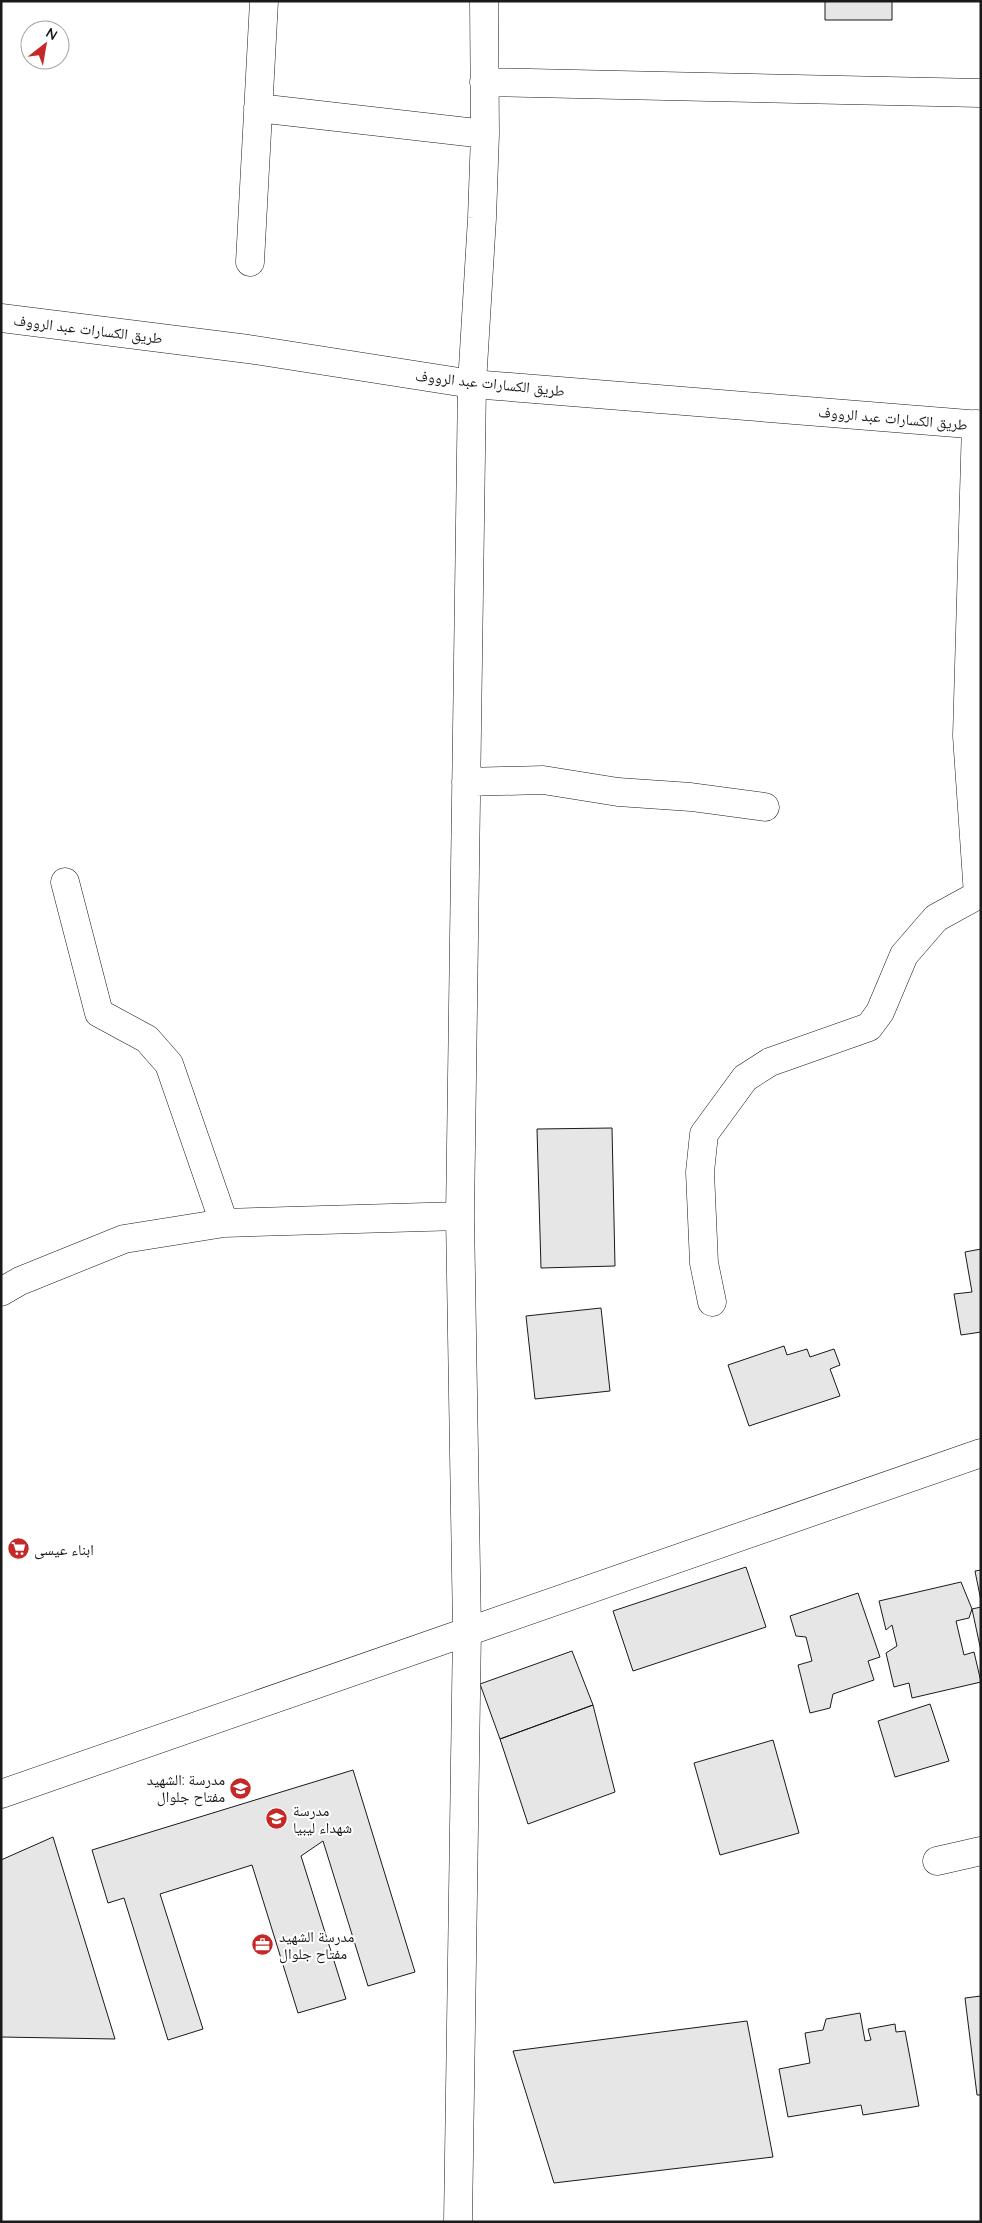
<svg xmlns="http://www.w3.org/2000/svg" width="982" height="2223" viewBox="0 0 982 2223" font-family="Quicksand,'Noto Naskh Arabic',sans-serif">
  <rect width="100%" height="100%" fill="#fff"/>
  <path fill="#e6e6e6" stroke="#1a1a1a" d="M825 1H892V20H825Z
    M612 1128 615 1266 541 1268 537 1129Z
    M981 1249V1332L961 1335 954 1294 972 1292 965 1252Z
    M601 1308 610 1391 535 1399 526 1316Z
    M784 1346 787 1355 807 1349 810 1357 834 1349 840 1365 830 1369 840 1396 749 1426 728 1365Z
    M746 1567 766 1627 633 1671 613 1611Z
    M981 1570V1601L975 1571Z
    M961 1582 972 1609 969 1618 956 1621 964 1655 974 1652 981 1682 912 1698 909 1683 894 1687 886 1653 897 1646 892 1625 886 1630 879 1601Z
    M858 1593 880 1657 868 1661 874 1680 833 1694 830 1708 810 1713 798 1665 812 1661 806 1637 796 1636 790 1616Z
    M981 1607V1651L972 1609Z
    M572 1651 593 1705 500 1739 480 1684Z
    M930 1704 949 1761 895 1777 878 1721Z
    M593 1705 615 1792 528 1824 500 1739Z
    M773 1740 799 1833 720 1855 694 1763Z
    M353 1770 415 1972 368 1986 323 1841 301 1856 346 1999 298 2013 252 1865 160 1894 203 2029 168 2040 124 1898 108 1903 92 1850Z
    M53 1837 115 2039 1 2037V1860Z
    M981 1996V2095H977L965 1998Z
    M860 2013 865 2041 871 2040 868 2029 895 2024 896 2032 905 2031 919 2106 863 2115 861 2105 788 2117 779 2069 810 2063 805 2033 823 2030 826 2019Z
    M747 2021 773 2157 554 2183 513 2051Z"/>
  <g fill="none" stroke-linecap="round" stroke-linejoin="round">
    <defs>
      <path id="minor" d="M484 82 980 93
        M258 108 485 134
        M250 262 264 1
        M466 782 543 780 618 792 691 797 765 807
        M65 882 99 1013 147 1039 169 1064 224 1223
        M1 1292 20 1281 124 1239 224 1223 460 1216
        M712 1302 704 1263 700 1172 704 1134 745 1078 770 1062 869 1027 880 1012 904 955 936 918 978 895 967 736 976 424
        M937 1861 981 1851
        M458 2222 467 1630 460 1216 472 384 482 218 485 134 484 1"/>
      <path id="major" d="M1 318 248 349 472 384 981 425
        M1 1794C327 1679 655 1568 981 1453"/>
    </defs>
    <use href="#minor" stroke="#1a1a1a" stroke-width="29"/>
    <use href="#major" stroke="#1a1a1a" stroke-width="29"/>
    <use href="#minor" stroke="#fff" stroke-width="28"/>
    <use href="#major" stroke="#fff" stroke-width="28"/>
  </g>
  <defs>
    <symbol id="supermarket-disc" viewBox="-11 -11 22 22"><circle r="9.5" fill="#c62828" stroke="#fff"/><path d="M-6-5.5h2.5l.6 2H6L4.5 2H-2.5L-4.4-4H-6ZM-1.5 3.2a1.3 1.3 0 1 0 .1 0ZM3 3.2a1.3 1.3 0 1 0 .1 0Z" fill="#fff"/></symbol>
    <symbol id="school-disc" viewBox="-11 -11 22 22"><circle r="9.5" fill="#c62828" stroke="#fff"/><path d="M0-5L7-2L0 1L-7-2ZM-4 1L0 2.5L4 1V4Q0 6-4 4Z" fill="#fff"/></symbol>
    <symbol id="office-disc" viewBox="-11 -11 22 22"><circle r="9.5" fill="#c62828" stroke="#fff"/><path d="M-6-3h4V-5.5h4V-3h4V5H-6ZM-1-4.5V-3h2v-1.5ZM-6 0V1H6V0Z" fill="#fff"/></symbol>
  </defs>
  <g fill-rule="evenodd">
    <use href="#supermarket-disc" x="6" y="1536" width="25" height="25"/>
    <use href="#school-disc" x="228" y="1776" width="25" height="25"/>
    <use href="#school-disc" x="264" y="1806" width="25" height="25"/>
    <use href="#office-disc" x="250" y="1932" width="25" height="25"/>
  </g>
  <g text-anchor="middle" dominant-baseline="central" stroke-width="4" stroke-linejoin="round" paint-order="stroke">
    <g font-size="15" fill="#1a1a1a" stroke="#fff">
      <text transform="translate(88 329) rotate(7)">طريق الكسارات عبد الرووف</text>
      <text transform="translate(490 383) rotate(6)">طريق الكسارات عبد الرووف</text>
      <text transform="translate(893 418) rotate(5)">طريق الكسارات عبد الرووف</text>
    </g>
    <g font-size="15" fill="#1a1a1a" stroke="#fff" text-anchor="start">
      <text x="34" y="1549">ابناء عيسى</text>
      <text x="225" y="1779" text-anchor="end">مدرسة :الشهيد<tspan x="225" dy="17">مفتاح جلوال</tspan></text>
      <text x="293" y="1810">مدرسة<tspan x="293" dy="17">شهداء ليبيا</tspan></text>
      <text x="279" y="1936">مدرسة الشهيد<tspan x="279" dy="17">مفتاح جلوال</tspan></text>
    </g>
  </g>
  <rect width="982" height="2223" fill="none" stroke="#1a1a1a" stroke-width="5"/>
  <g transform="translate(45 45) rotate(31)"><circle r="24" fill="#ffffff" stroke="#a3a3a3"/>
  <path d="M0-4L9 19L0 12L-9 19Z" fill="#c62828"/>
  <text y="-8" font-size="14" font-weight="bold" text-anchor="middle" fill="#1a1a1a">N</text>
  </g>
</svg>
